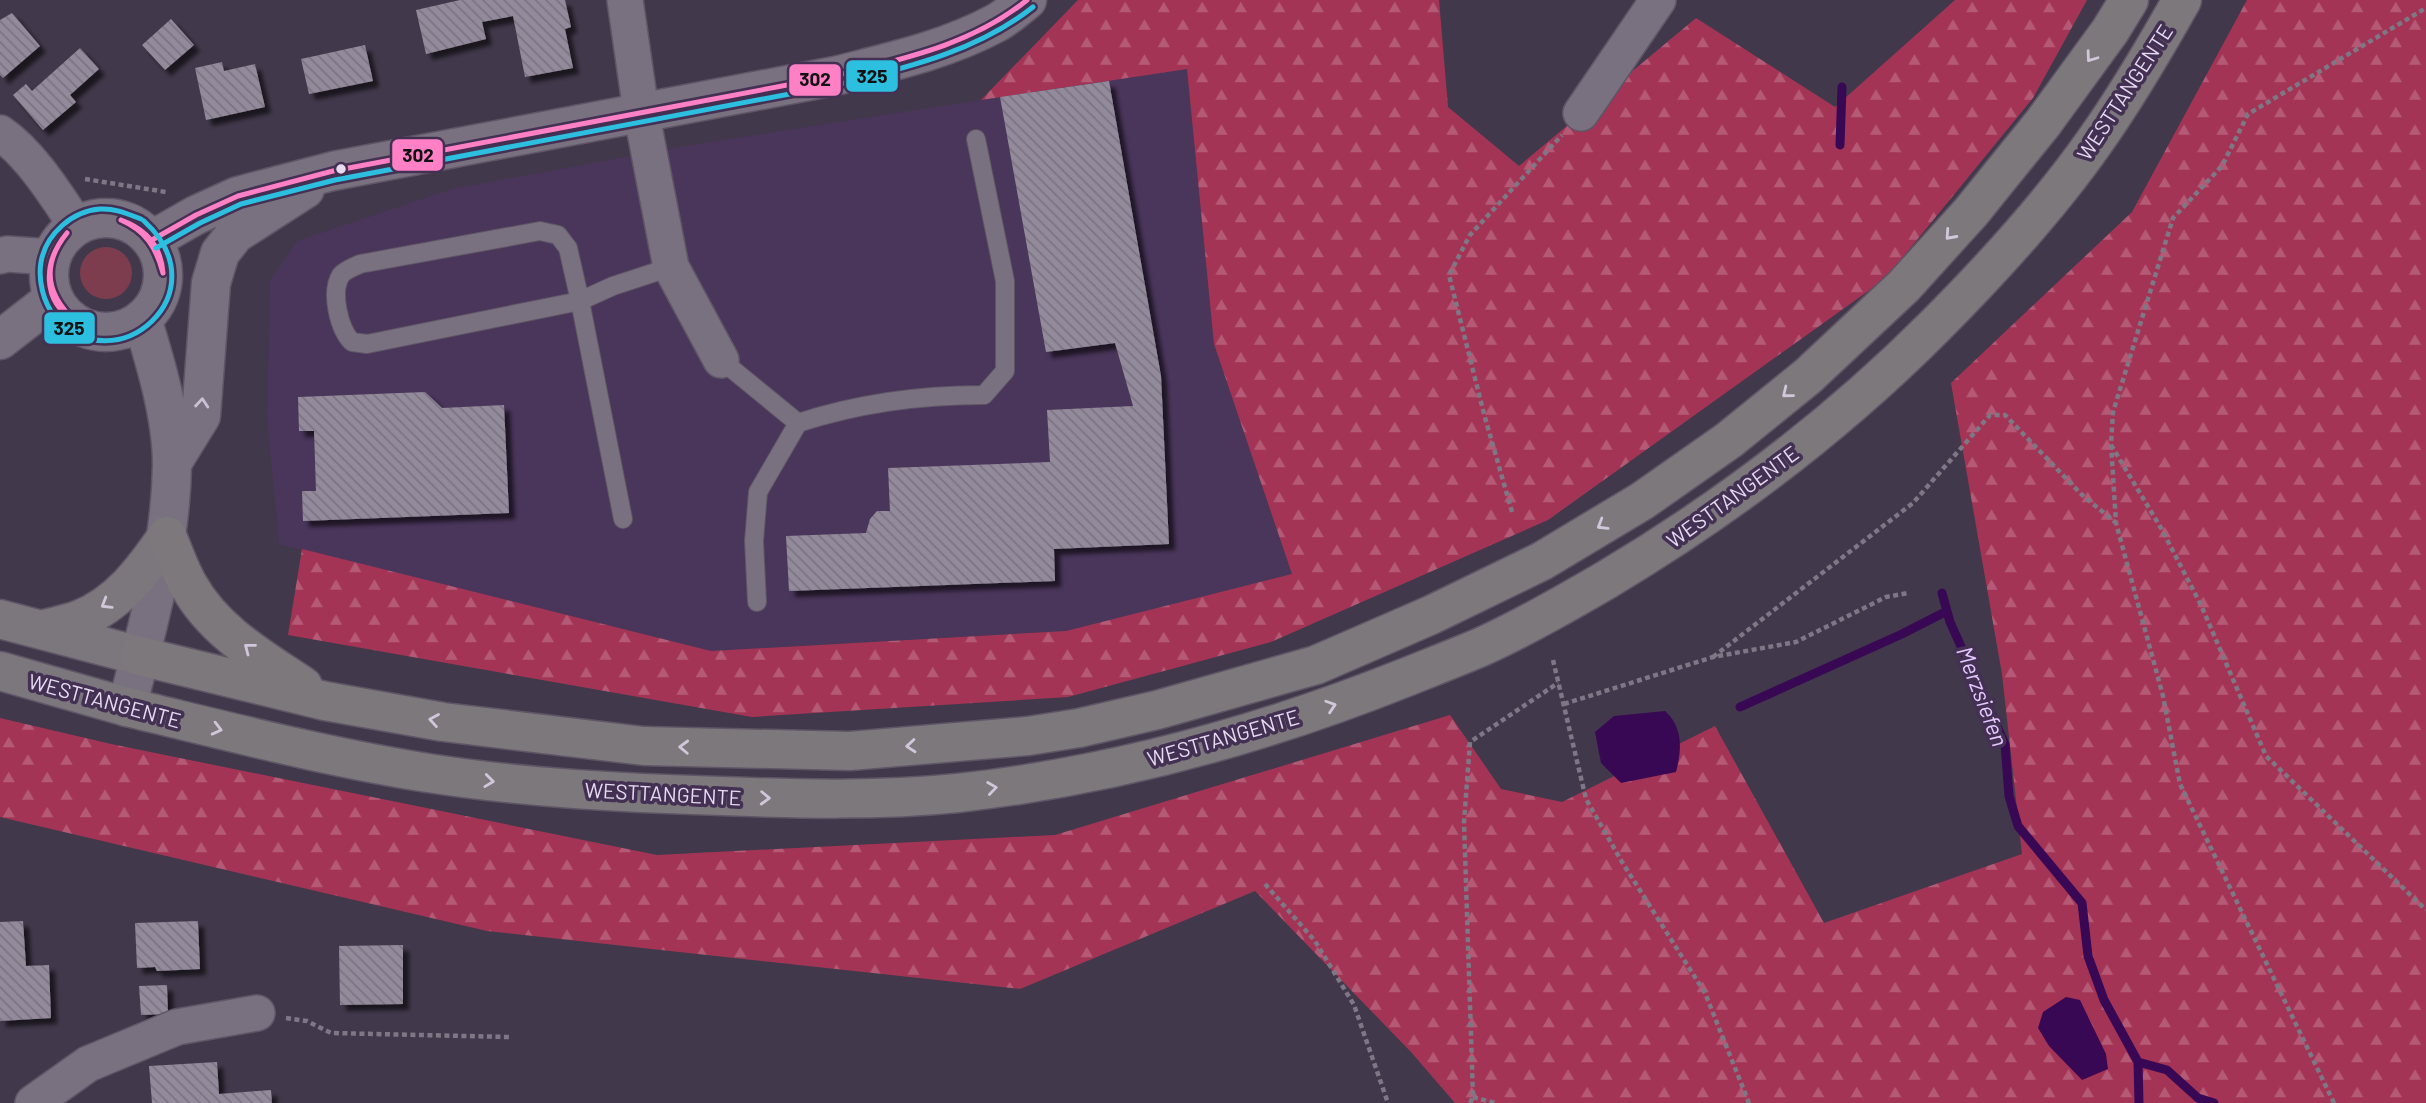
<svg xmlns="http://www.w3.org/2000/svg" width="2426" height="1103" viewBox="0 0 2426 1103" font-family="Barlow,sans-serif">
  <defs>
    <pattern id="forest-firs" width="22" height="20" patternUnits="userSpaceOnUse" patternTransform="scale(1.75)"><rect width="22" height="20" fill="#a43455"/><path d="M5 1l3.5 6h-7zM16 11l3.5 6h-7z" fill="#b55a76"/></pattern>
    <pattern id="building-back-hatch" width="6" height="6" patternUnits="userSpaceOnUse" patternTransform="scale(1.75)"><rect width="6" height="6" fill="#938a9b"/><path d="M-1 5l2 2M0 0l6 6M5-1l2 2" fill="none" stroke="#7c7482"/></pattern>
    <filter id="shadow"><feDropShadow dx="6" dy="6" stdDeviation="2" flood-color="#0009"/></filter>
  </defs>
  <rect width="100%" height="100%" fill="#42384b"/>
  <path fill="#4a355b" d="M1187 68 1214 344 1292 574 1066 631 711 651 279 544 267 417 270 281 297 241 452 189 692 145Z"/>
  <path fill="#7e3d4e" d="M80 273a26 26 0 1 1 52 0a26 26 0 1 1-52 0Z"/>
  <path fill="url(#forest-firs)" d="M1078 0H1439L1448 107 1519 166 1696 18 1835 107 1955 0H2087L2033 98 1885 279 1548 520 1271 642 1068 697 752 717 288 635 302 549 711 651 1066 631 1292 574 1214 344 1187 69 981 100Z
    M2247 0H2426V1103H1455L1411 1052 1255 891 1020 989 487 931 0 817V718L111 744 657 855 1055 835 1450 715 1501 789 1562 802 1715 726 1824 923 2022 854 2002 674 1951 383 2132 212Z"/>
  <path fill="#390855" d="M1665 711C1683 727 1682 749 1676 772L1621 783 1601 763 1595 732 1614 716Z
    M2066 997 2080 1000 2106 1054 2108 1069 2082 1080 2049 1046 2038 1028 2043 1012Z"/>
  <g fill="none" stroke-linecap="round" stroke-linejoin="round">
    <path stroke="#390855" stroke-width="9" d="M1840 145 1842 87
      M1942 593 1950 622 2005 744 2009 796 2018 826 2082 903 2088 956 2104 1000 2138 1062 2139 1103
      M1740 707 1902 634 1947 611
      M2138 1062 2167 1070 2198 1098 2214 1103"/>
  </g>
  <path fill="url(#building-back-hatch)" filter="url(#shadow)" d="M460 0H565L571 27 565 29 573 68 525 77 513 16 482 22 486 39 426 54 416 10Z
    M12 13 40 46 3 78 0 75V20Z
    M171 19 194 45 165 70 142 45Z
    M365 45 373 81 309 94 301 59Z
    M80 48 99 69 70 95 76 102 43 130 13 95 26 84 32 91Z
    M222 62 224 71 255 64 265 107 206 120 195 68Z
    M1109 81 1161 376 1169 544 1054 549 1055 581 789 591 786 536 866 533 870 519 877 511H890L888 468 1050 462 1047 410 1133 406 1115 343 1046 352 1000 97Z
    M425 392 442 408 504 405 509 513 303 521 302 491H316L314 431H299L298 397Z
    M23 921 26 966 49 965 51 1018 0 1021V922Z
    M198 921 200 969 157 971 155 967 137 968 135 923Z
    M403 945V1004L340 1005 339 946Z
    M167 985 168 1014 141 1015 139 986Z
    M217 1062 219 1094 271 1090 272 1103H152L149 1066Z"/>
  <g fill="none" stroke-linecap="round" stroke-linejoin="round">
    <defs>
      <path id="service" d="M721 360 798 423C859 403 920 395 984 395L1005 371V281L976 139
        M623 519 580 301 568 248 558 235 540 231 360 264C353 267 345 270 341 275 330 292 339 329 352 342L367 344 580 301 613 286 671 267
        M757 602 754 541 758 492 798 423"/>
      <path id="minor" d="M625 0 641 111 671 267 721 360
        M1581 113 1658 0
        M0 133C30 153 56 195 76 225
        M0 256 7 254 51 257
        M33 1103 88 1064 177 1027 257 1013"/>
      <path id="secondary" d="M49 275a57 57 0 1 1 114 0a57 57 0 1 1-114 0Z
        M152 240 196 215 238 196 333 171 835 76C890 62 946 50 996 23 1007 17 1017 8 1027 0
        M0 340 54 298
        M172 463 201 416 211 283 220 253 235 234 305 189
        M127 707C147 628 171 547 172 465 172 418 156 364 142 319"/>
      <path id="primary" d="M0 619 140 656
        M41 630C53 627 66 624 78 620 118 605 144 570 167 536
        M0 671 127 707"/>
      <path id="trunk" d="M167 536C174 552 180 571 189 586 214 631 261 658 303 686
        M140 656 325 701 443 722 644 746 850 751 1028 736 1079 728 1157 710 1316 665 1431 615 1542 561 1642 501 1729 440 1808 376 1904 286 1971 212 2043 123 2110 31 2129 0
        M127 707C227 731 326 757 428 773 525 788 623 793 722 796 800 799 880 801 958 793 1112 776 1261 735 1404 678 1429 668 1455 658 1481 647 1523 628 1565 604 1606 580 1725 509 1835 426 1933 328 1991 270 2048 208 2095 141 2127 96 2155 48 2182 0"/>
    </defs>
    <use href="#service" stroke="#5f5566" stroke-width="20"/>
    <use href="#minor" stroke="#5f5566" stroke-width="38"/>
    <use href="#secondary" stroke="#5f5566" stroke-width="41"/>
    <use href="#primary" stroke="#5f5566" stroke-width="41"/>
    <use href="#trunk" stroke="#5f5566" stroke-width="41"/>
    <path stroke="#7e7785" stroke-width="4.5" stroke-dasharray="5 3.5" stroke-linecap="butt" d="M85 179 166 192
      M2111 445 2161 528 2201 605 2266 756 2426 910
      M1512 512 1484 414 1449 275 1470 235 1562 135
      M1713 657 1913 503 1990 415H2005L2081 494 2115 522
      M1553 660 1586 799 1622 862 1705 993 1749 1103
      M1564 704 1713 657 1796 642 1886 597 1908 593
      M1265 884 1315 941 1354 1005 1388 1103
      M286 1018 307 1021 331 1033 509 1037
      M1473 1097 1495 1103
      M1470 1103 1473 1097 1464 822 1470 742 1558 683
      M2334 1103 2180 784 2163 696 2116 523 2111 444 2113 412 2173 218 2222 166 2248 114 2426 8"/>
    <use href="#service" stroke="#797180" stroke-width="18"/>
    <use href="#minor" stroke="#797180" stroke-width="35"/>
    <use href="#secondary" stroke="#797180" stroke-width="38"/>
    <use href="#primary" stroke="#7b777d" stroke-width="38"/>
    <use href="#trunk" stroke="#7c787c" stroke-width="38"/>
    <defs>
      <path id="bus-1" d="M121 220C146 229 161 246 163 273
        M121 220C146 231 156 247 163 273
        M67 233C41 265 46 295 76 322
        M67 233C43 262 41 301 76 322
        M152 240 196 215 238 196 333 171 835 76C902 59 972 45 1027 0"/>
      <path id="bus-2" d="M141 219C128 214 115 208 100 209 72 211 46 234 41 262 38 280 43 302 55 317 115 385 223 293 144 221
        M156 248 200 223 241 204 335 180 837 85C905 68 976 52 1033 7"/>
    </defs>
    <use href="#bus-1" stroke="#433053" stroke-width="10"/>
    <use href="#bus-2" stroke="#433053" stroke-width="10"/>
    <use href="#bus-1" stroke="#ff80c5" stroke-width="5"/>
    <use href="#bus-2" stroke="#2dbfdf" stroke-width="5"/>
  </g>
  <defs><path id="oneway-chevron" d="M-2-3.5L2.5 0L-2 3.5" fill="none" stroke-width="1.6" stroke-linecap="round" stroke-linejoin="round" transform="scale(1.75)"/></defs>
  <g stroke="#d1c7da">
    <use href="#oneway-chevron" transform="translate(2091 57) rotate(126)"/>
    <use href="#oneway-chevron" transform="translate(1950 235) rotate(132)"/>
    <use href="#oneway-chevron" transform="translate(1787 393) rotate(141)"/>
    <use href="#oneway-chevron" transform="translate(1602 525) rotate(149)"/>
    <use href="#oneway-chevron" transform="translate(106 604) rotate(149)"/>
    <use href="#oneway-chevron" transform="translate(249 648) rotate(-142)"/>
    <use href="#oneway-chevron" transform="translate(1331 706) rotate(-18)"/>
    <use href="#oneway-chevron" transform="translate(434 720) rotate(-170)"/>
    <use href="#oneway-chevron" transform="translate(217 729) rotate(14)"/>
    <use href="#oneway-chevron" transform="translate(911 746) rotate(175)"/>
    <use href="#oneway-chevron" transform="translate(684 747) rotate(-178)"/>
    <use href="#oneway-chevron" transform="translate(489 781) rotate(7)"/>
    <use href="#oneway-chevron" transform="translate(992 788) rotate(-8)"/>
    <use href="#oneway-chevron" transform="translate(765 798) rotate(2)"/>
  </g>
  <use stroke="#cbc0d5" href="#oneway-chevron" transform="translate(202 403) rotate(-85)"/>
  <circle fill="#e6dbf1" stroke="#433053" stroke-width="2.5" cx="341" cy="169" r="6"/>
  <g text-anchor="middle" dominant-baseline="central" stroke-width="7" stroke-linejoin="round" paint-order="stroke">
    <g font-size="21" fill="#e6dbf1" stroke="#433053">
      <text transform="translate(2124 92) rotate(-57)">WESTTANGENTE</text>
      <text transform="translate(1732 496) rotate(-36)">WESTTANGENTE</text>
      <text transform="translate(105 700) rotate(15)">WESTTANGENTE</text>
      <text transform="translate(1223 737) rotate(-16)">WESTTANGENTE</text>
      <text transform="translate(663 793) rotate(3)">WESTTANGENTE</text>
    </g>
    <g font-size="23" font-style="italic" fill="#e5c9fe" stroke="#433053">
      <text transform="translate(1983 696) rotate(69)">Merzsiefen</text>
    </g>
  </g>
  <g stroke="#433053" stroke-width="2.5">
    <rect x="845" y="59" width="54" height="34" rx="7" fill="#2dbfdf"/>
    <rect x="788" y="63" width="54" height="34" rx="7" fill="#ff80c5"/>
    <rect x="391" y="138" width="53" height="34" rx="7" fill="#ff80c5"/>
    <rect x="43" y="311" width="53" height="34" rx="7" fill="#2dbfdf"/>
  </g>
  <g font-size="19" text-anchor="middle" font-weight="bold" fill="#111">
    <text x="872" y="83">325</text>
    <text x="815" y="86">302</text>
    <text x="418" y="162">302</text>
    <text x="69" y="335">325</text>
  </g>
</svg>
